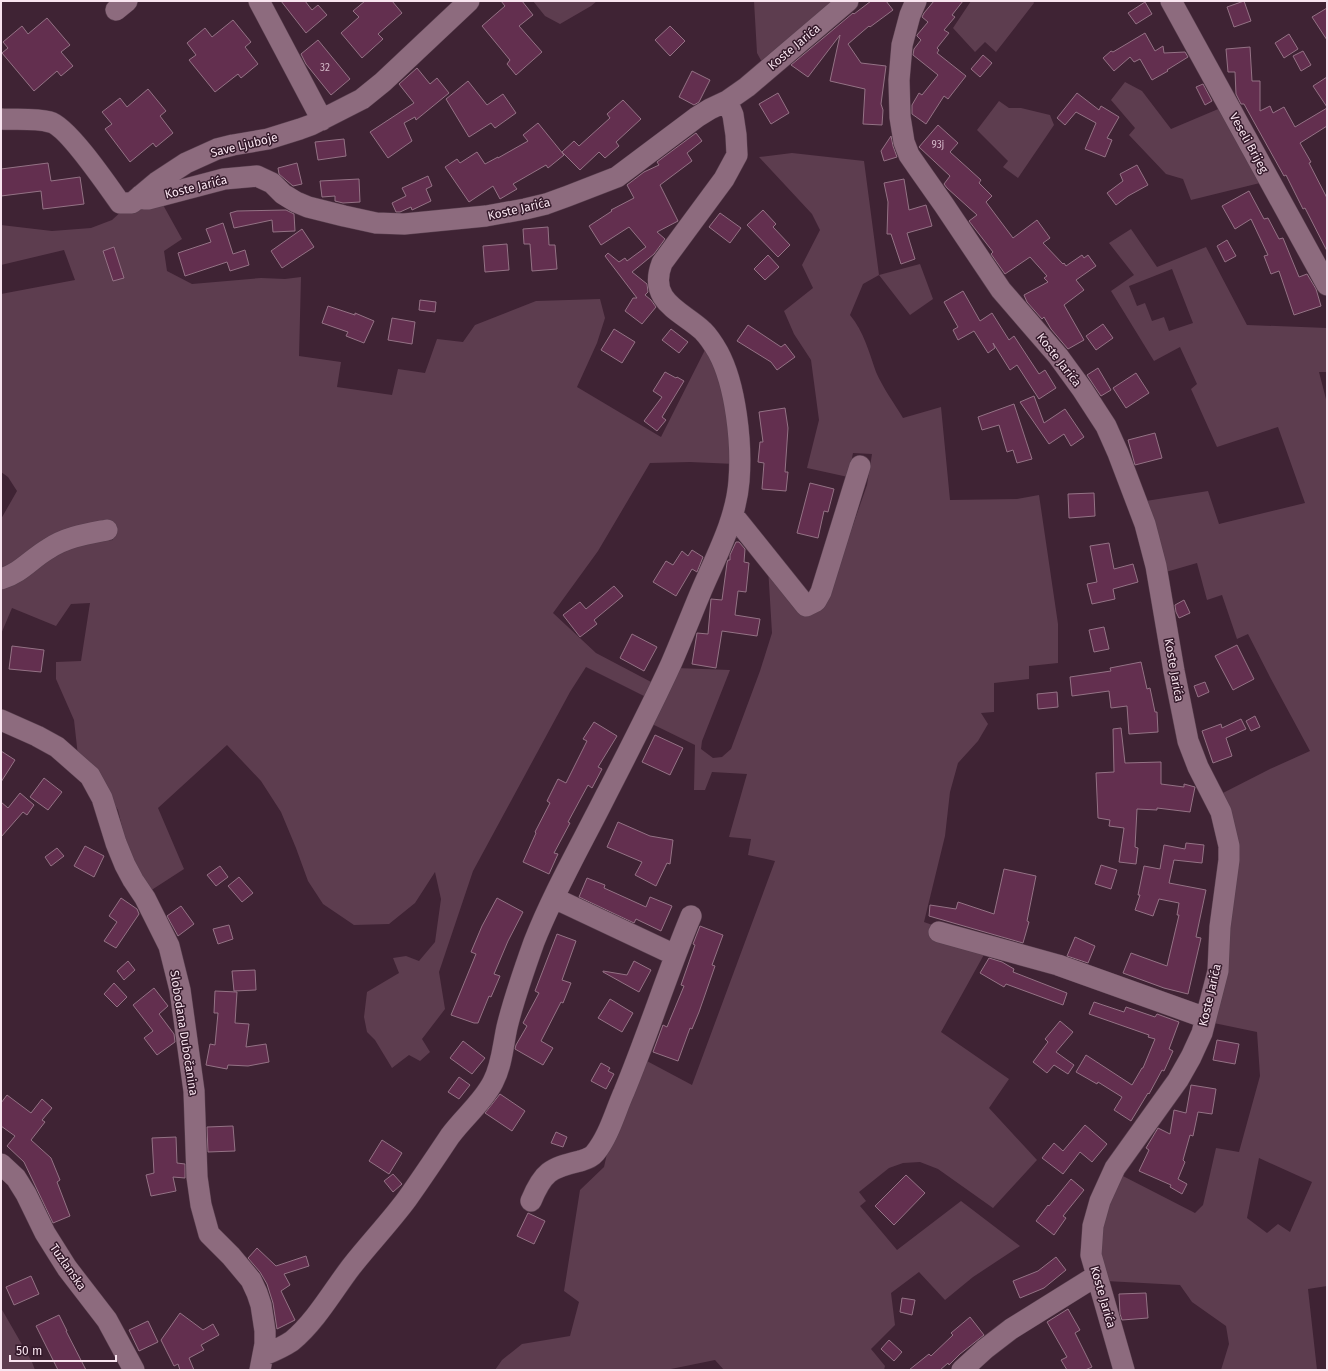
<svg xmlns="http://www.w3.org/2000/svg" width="1328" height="1371" viewBox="0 0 1328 1371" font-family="'Fira Sans',sans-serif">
  <rect width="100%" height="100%" fill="#3f2334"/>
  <path fill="#5d3d4f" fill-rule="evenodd" d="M533 1H597L591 6 560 24 545 16Z
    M754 1H835L764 66 757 53Z
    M971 1H1033L1034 3 996 52 985 42 975 52 953 28Z
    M1125 82 1142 91 1171 129 1223 107 1264 182 1191 200 1183 179 1166 174 1129 135 1135 128 1111 100Z
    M999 101 1009 108H1021L1050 115 1054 125 1018 178 1003 167 1008 161 977 130Z
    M792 153 864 161 879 275 920 264 933 299 910 315 879 275 863 284 850 315C864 332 869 352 876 372 883 388 894 403 903 418L941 407 950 500 1017 499 1039 495 1058 624V663L1029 666V679L994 683V712L981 713 988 724 978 741 958 763 950 792 945 836 924 922 935 926 986 951 941 1032 1009 1079 989 1108 1037 1160 993 1208 938 1169 920 1162 903 1163 889 1168 859 1192 866 1201 860 1206 897 1250 961 1201 1020 1246 973 1277 945 1300 919 1272 891 1293 895 1325 871 1349 885 1366 884 1370H724L715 1360 666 1370H495L502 1360 522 1344 570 1336 579 1302 564 1291 580 1190 604 1167 611 1136 645 1060 692 1085 775 861 748 855 751 839 729 837 747 774 712 772 705 790H694L695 745 650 723 676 668 730 670 702 741 701 749 713 758 722 757 731 749 760 671 772 633 768 567 797 611 803 615 830 591 867 485 872 454 853 453 848 477 807 468 819 420 811 360 794 334 784 311 813 288 802 265 820 230 812 214 759 157Z
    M162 203 182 239 164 251 167 271 192 284 261 278 285 279 301 277 299 356 341 362 337 387 392 395 398 369 425 373 437 339 463 342 475 325 536 301 600 299 605 318 597 343 577 387 661 437 708 344 720 370 735 464 690 462 650 463 598 551 553 613 596 653 653 683 646 697 586 667 570 692 473 871 439 972 445 1009 422 1039 430 1052 420 1061 409 1055 392 1068 375 1040 367 1032 364 1017 367 992 399 973 393 958 406 956 419 961 435 942 441 899 435 872 415 903 389 924 354 925 323 904 308 881 296 848 281 812 261 781 227 745 158 808 184 869 150 891 133 872 118 810 104 788 78 756 74 720 56 679V662L81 661 90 603 71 604 56 626 12 608 1 634V585L71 545 113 540 112 526 1 572V519L17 491 8 477 1 472V294L75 280 64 250 1 265V225L52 231 91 228 112 220 124 209Z
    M1131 229 1157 267 1206 247 1247 325 1327 328V372H1319L1327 403V1286L1308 1289 1317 1370H1221L1229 1344 1226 1326 1192 1302 1180 1285 1106 1281 1098 1235 1119 1174 1195 1213 1203 1205 1216 1148 1239 1152 1260 1076 1257 1032 1209 1022 1232 910 1219 795 1270 769 1310 751 1271 679 1248 634 1237 639 1222 595 1207 600 1197 563 1166 572 1146 501 1208 491 1219 524 1305 503 1278 427 1217 447 1191 389 1197 384 1180 347 1154 361 1111 291 1134 275 1109 243ZM1172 269 1193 323 1169 331 1164 317 1152 321 1145 303 1137 306 1129 286ZM1259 1158 1312 1182 1290 1232 1278 1224 1267 1233 1247 1218Z
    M1 1308 32 1362 35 1370H1Z"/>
  <path fill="#632f4f" stroke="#947285" d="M281 1H305L312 10 318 5 327 15 306 33Z
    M365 1H392L402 13 378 34 383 39 362 58 341 33 359 17 353 11Z
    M501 1H522L533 15 519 26 542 52 516 75 507 64 510 60 482 26 505 6Z
    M871 1H886L893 10 870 27 869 26 848 44 861 63 886 66 881 104 883 110 882 125 863 124 865 89 830 81 840 35 808 77 791 65 853 13 854 14Z
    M934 1H963L952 15 955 17 944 30 949 33 937 48 939 50 937 53 966 76 948 99 944 96 926 124 912 114V105L919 93 922 95 938 75 913 55 914 49 921 40 917 36V35L928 22 922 17 924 13Z
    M1244 1 1251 21 1234 27 1227 7Z
    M1145 2 1152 14 1136 24 1128 13Z
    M1327 8V40L1312 17Z
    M47 18 70 45 61 52 73 66 61 76 57 71 34 91 2 53 8 48 3 42 22 26 28 34Z
    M233 20 251 42 245 47 258 64 241 78 238 74 215 92 189 60 196 55 187 43 205 28 212 37Z
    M670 26 685 41 670 56 655 40Z
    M1145 33 1155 51 1163 46 1164 53 1185 52 1188 57 1167 70 1168 71 1152 80 1140 59 1134 62 1130 57 1114 71 1103 58 1111 51 1113 52Z
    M1289 34 1298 49 1284 58 1275 43Z
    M318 40 350 79 331 95 306 64 301 54Z
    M1250 47 1252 81H1260V111L1270 106 1273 113 1284 107 1295 127 1327 108V126L1300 143 1311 162 1309 163 1327 198V251L1305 208 1303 209 1286 175 1284 176 1244 104H1241L1236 94 1235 72H1228L1226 49Z
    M1303 51 1311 65 1301 71 1293 56Z
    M983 55 992 63 980 77 971 69Z
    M417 68 430 84 437 78 449 93 416 120 415 117 404 123 412 141 388 158 370 132 414 103 399 84Z
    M692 71 710 80 699 102 694 105 679 97Z
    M1327 77V107L1313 86Z
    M468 81 487 105 503 94 516 113 495 128 491 123 469 137 446 99Z
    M1203 84 1212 101 1205 105 1196 87Z
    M148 89 166 111 160 116 173 133 156 147 153 143 130 162 105 129 112 124 102 112 120 98 127 107Z
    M778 93 789 113 771 124 759 104Z
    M1077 93 1099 110 1101 106 1119 117 1107 138 1112 140 1105 157 1085 149 1096 123 1076 112 1065 125 1057 118Z
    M623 100 641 119 616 142 619 146 605 158 599 152 580 170 562 152 574 141 579 146 610 118 607 114Z
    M538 123 564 155 548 168 546 165 513 184 517 189 500 199 493 186 469 202 445 167 457 159 460 163 477 152 485 164 498 157V158L528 141 523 135Z
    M938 125 958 143 950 152 981 180 979 183 992 196 986 202 1013 238 1037 220 1050 238 1043 243 1063 264 1064 263 1066 266 1082 255 1084 258 1088 255 1096 266 1076 280 1084 290 1064 305 1084 340 1068 349 1051 329 1044 317 1042 319 1027 302 1024 295 1048 282 1044 278 1047 276 1030 257 1005 274 991 254 993 252 969 221 977 215 947 188 944 184 950 176 919 147Z
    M696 133 702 141 687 153 692 161 660 185 678 221 657 232 665 239 654 254 632 272 647 284 648 292 645 295 651 300 656 307 642 324 625 311 633 298H637L605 256 608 253 619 262 625 258 627 261 646 247 629 227 601 245 589 226 612 211 611 210 634 198 627 185 644 172 659 165 657 162Z
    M891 136 893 146 897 157 884 161 881 151Z
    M344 139 346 156 318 160 315 142Z
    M48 163 51 181 80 177 84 204 43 209 41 191 1 196V169Z
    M297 163 302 184 293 186 279 174 278 168Z
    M1137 165 1148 185 1128 196 1116 205 1107 193 1123 181 1120 174Z
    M428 176 432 186 426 189 431 201 412 210 411 207 400 212H396L392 203 406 196 402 188Z
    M359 179 360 202 343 203 335 201V196L322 197 320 181Z
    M904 179 909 210 926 205 932 226 907 233 915 259 901 264 891 234H887L888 202 884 183Z
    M1249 191 1264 219 1268 218 1279 239 1283 238 1299 277 1307 274 1316 289 1321 306 1294 315 1279 271 1271 274 1264 256 1268 255 1251 219 1235 229 1222 206Z
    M286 210 294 214 295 231 273 232 272 220 234 228 230 213 237 211Z
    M763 210 776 224 773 227 790 245 778 257 747 225Z
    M720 213 741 228 730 243 709 227Z
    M223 223 233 254 245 250 249 265 230 271 227 262 185 276 178 253 211 242 206 229Z
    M548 227 549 245H555L557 269 532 271 530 244H524L523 229Z
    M302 229 314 247 282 268 271 251Z
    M1227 240 1236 256 1225 262 1217 246Z
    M507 244 509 270 485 272 483 246Z
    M114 247 124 278 113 281 103 251Z
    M768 255 779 267 765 280 754 269Z
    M963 291 980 321 992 313 1009 340 1014 336 1039 374 1045 370 1056 388 1039 399 1017 365 1010 370 993 343 995 348 988 353 974 331 958 340 953 330 958 327 944 302Z
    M420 300 436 302 435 312 419 310Z
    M328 306 355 315V313L374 321 364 343 346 336 348 332 322 323Z
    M392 318 415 322 412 344 388 340Z
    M1103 324 1113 338 1096 350 1086 336Z
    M748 325 781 347 785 344 795 357 777 370 771 362 737 341Z
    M614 329 635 342 622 363 601 350Z
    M671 329 688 342 679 353 662 340Z
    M1098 368 1111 390 1101 396 1087 375Z
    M665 372 676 378 677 377 684 381 662 417 666 420 657 431 644 421 662 397 653 391Z
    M1136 373 1149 393 1126 408 1113 388Z
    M1034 396 1044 423 1065 409 1084 437 1071 446 1064 434 1049 444 1020 402Z
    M1014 404 1032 459 1017 463 1013 450 1007 452 999 425 982 430 978 417Z
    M785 408 788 428 785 472H788L786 491 762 489 764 463 758 462 760 442H763L759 412Z
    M1155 433 1162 458 1135 465 1128 440Z
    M810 483 834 489 828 512 824 511 818 538 797 533Z
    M1094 493 1095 516 1069 518 1068 494Z
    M736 542H739L745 549 744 562 749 563 746 592 738 591 735 615 760 619 757 636 722 631 716 668 692 664 697 633 708 634 711 599 722 600 727 563 728 560H730V555Z
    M1109 543 1114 569 1133 564 1138 582 1113 589 1115 599 1092 604 1087 584 1097 582 1090 546Z
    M692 550 703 557 697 572 692 569 676 596 653 582 666 561 673 565 682 551 688 556Z
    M614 586 623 596 594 620 597 624 580 637 563 615 580 602 586 609Z
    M1184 600 1190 613 1179 618 1176 612 1175 605Z
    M1104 627 1109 649 1094 652 1089 630Z
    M632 634 657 647 644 671 620 658Z
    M1237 645 1254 679 1233 690 1215 656Z
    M12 646 44 650 41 672 9 669Z
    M1141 662 1147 689 1150 688 1155 712H1157L1158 732 1129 734 1127 706 1111 708 1109 691 1072 696 1070 677 1111 671 1110 668Z
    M1205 682 1209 692 1198 697 1194 686Z
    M1057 692 1058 707 1038 709 1037 694Z
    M1255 716 1260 727 1251 731 1246 721Z
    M1241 719 1246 729 1226 738 1232 756 1213 763 1202 731 1221 724 1222 728Z
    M594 722 617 736 598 767 602 769 592 788 588 785 568 822 570 823 554 853 558 854 549 874 523 862 536 833 535 832 550 803 547 801 558 779 566 783 587 741 583 739Z
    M1121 728 1125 763 1161 762V784L1184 787V784L1195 787 1190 812 1157 808V810L1137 809 1135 847 1138 848 1136 864 1119 862 1124 828 1109 826 1110 820 1098 818 1096 773 1114 772 1113 729Z
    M655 735 683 748 670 775 642 762Z
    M1 751 15 760 1 782Z
    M44 778 62 792 48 810 30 797Z
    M20 793 34 805 27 815 23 812 1 837V802L8 808Z
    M618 822 650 836 673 840 670 864 667 863 656 886 635 875 642 862 607 847Z
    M1186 843 1204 845 1202 863 1174 860 1169 883 1206 890 1196 937 1201 938 1188 994 1164 988 1123 973 1131 953 1167 966 1179 915H1177L1179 903 1159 899 1153 916 1135 910 1140 895H1138L1144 866 1160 869 1164 845 1185 849Z
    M85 846 104 856 94 877 74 866Z
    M57 848 64 856 51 866 45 857Z
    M1101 865 1117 870 1111 889 1095 884Z
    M220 866 228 877 216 886 207 875Z
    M1004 869 1036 876 1027 921 1029 922 1023 943 929 916 930 905 956 909 958 902 994 914Z
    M239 877 253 893 242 902 228 886Z
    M587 878 605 885 604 888 646 907 650 897 672 906 661 931 636 919 634 923 579 897Z
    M121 898 137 909 139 914 116 948 104 941 117 922 109 916Z
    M497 898 523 912 508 941 494 974 500 976 491 997 489 996 478 1023H474L451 1015 476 954 471 952 482 926Z
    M181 906 194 924 178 936 167 916Z
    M229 925 233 939 218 944 213 929Z
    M700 926 723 935 712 965 715 966 699 1012 692 1029 690 1028 678 1061 653 1052 663 1025 667 1027 684 986 681 985 695 945 693 944Z
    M557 934 576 941 562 980 571 983 563 1003 561 1002 541 1041 553 1048 543 1065 515 1049 516 1045 527 1026 523 1023 539 993 535 991Z
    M1075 937 1095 946 1088 963 1067 956Z
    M989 958 1002 962 1014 969 1013 972 1067 993 1063 1005 1006 984 1004 987 980 973Z
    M128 961 135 970 124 980 117 971Z
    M634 961 651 970 639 992 603 972V971L627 975Z
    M255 970 256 990 234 991 232 971Z
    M114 983 127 997 117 1007 104 994Z
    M154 988 168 1006 159 1014 174 1034 175 1042 157 1055 144 1038 153 1031 133 1005Z
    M215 991 237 992 235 1023 249 1024 246 1047 266 1044 269 1062 248 1066 228 1065 227 1069 206 1065 210 1044 215 1045 218 1013H214Z
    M610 999 633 1013 622 1032 598 1018Z
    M1094 1002 1124 1012 1126 1007 1155 1017 1157 1014 1179 1022 1169 1049 1173 1051 1164 1071 1162 1070 1149 1094 1148 1093 1131 1121 1114 1110 1122 1097 1098 1082 1097 1084 1076 1072 1086 1055 1132 1085 1142 1068H1143L1155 1039 1148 1037 1149 1035 1089 1014Z
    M1060 1021 1073 1032 1056 1052 1074 1065 1068 1074 1054 1065 1047 1073 1033 1062 1048 1042 1045 1039Z
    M1217 1040 1239 1044 1235 1064 1213 1060Z
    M463 1041 485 1058 472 1074 450 1058Z
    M601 1063 610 1068 608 1071 614 1074 606 1089 591 1081Z
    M459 1077 470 1085 459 1099 448 1092Z
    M1191 1085 1216 1089 1212 1114 1198 1112 1193 1136 1190 1135 1183 1160 1185 1162 1178 1179 1187 1184 1182 1194 1170 1187 1171 1185 1139 1171 1149 1150 1146 1148 1158 1128 1170 1134 1174 1110 1186 1113Z
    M500 1094 525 1111 512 1131 485 1113Z
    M7 1095 31 1113 42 1099 52 1108 42 1120 45 1122 31 1140 51 1158 60 1180 57 1182 70 1216 53 1223 24 1162 7 1146 15 1136 1 1126V1103Z
    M1085 1125 1107 1144 1092 1162 1080 1152 1063 1174 1042 1158 1054 1143 1063 1151Z
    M233 1126 235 1151 208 1152 207 1127Z
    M556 1132 567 1137 563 1147 551 1143Z
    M176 1137 177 1163 185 1164V1178L173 1177 176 1191 151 1196 146 1175 154 1173 152 1138Z
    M382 1140 402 1153 389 1174 369 1161Z
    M393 1174 402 1184 393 1192 384 1181Z
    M906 1175 925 1193 894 1225 875 1206Z
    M1071 1179 1084 1190 1063 1216 1066 1218 1054 1235 1036 1221 1048 1205 1049 1206Z
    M528 1213 545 1221 534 1244 517 1236Z
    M257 1248 276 1266 306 1256 309 1266 284 1274 290 1285 281 1291 295 1320 277 1329 273 1303 267 1284 260 1272 248 1258Z
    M1056 1257 1066 1270 1044 1288 1020 1298 1013 1281 1038 1271Z
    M31 1276 39 1294 14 1305 6 1287Z
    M1146 1293 1148 1318 1122 1320 1120 1314 1119 1294Z
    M902 1298 915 1300 912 1315 900 1312Z
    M1068 1309 1080 1330 1075 1333 1092 1367 1085 1370H1067L1061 1360 1067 1357 1047 1322Z
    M180 1313 203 1330 213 1324 219 1335 201 1345 204 1350 189 1358 194 1370H180L178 1364 174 1366 161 1340Z
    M59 1315 67 1331H66L86 1370H58L36 1326Z
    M970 1317 984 1335 960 1354 949 1365 948 1363 940 1370H909L929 1354 931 1356 953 1335 951 1333Z
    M148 1321 158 1342 139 1351 129 1330Z
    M889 1340 902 1352 894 1361 881 1349Z"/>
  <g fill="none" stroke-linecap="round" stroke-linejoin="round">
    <defs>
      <path id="minor" d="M259 1 322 120
        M916 1 910 15 902 45 899 80 900 117 904 142 909 155 918 168 944 205 1001 290 1058 356 1082 389 1106 426 1118 453 1145 524 1156 566 1174 671 1188 741 1198 767 1221 812 1229 846V860L1220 927 1218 971 1202 1033 1191 1057 1178 1080 1115 1168 1100 1201 1093 1226 1091 1255 1124 1370
        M1171 1 1327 285
        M116 10 127 1
        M1 119C17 120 35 118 50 122 67 126 108 186 120 203H132L157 182 186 163 217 149 233 145 268 139 300 129 311 125 362 99 383 82 469 1
        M140 196 144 199H148L224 179 257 176 272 183 283 194 296 202 308 207 344 216 376 223 404 224 486 216 525 209 546 204 568 196 617 177 697 117 710 109 727 101 747 87 848 1
        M733 515 806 606 816 601 821 592 860 466
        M1 579C21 573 31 559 48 549 66 537 86 534 107 530
        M1 720 37 736 57 747 90 776 102 798 116 843 125 865 133 880 145 898 169 946 180 990 194 1091 197 1177 201 1205 209 1234 231 1256 251 1280 257 1293 261 1305 265 1331V1344L260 1370
        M554 898 675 955
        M939 932 1058 965 1206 1018
        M1 1164 16 1178 26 1194 45 1233 67 1268 107 1320 134 1370
        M531 1201C543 1172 550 1168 580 1161 586 1159 591 1158 595 1153 609 1136 615 1112 624 1092 648 1034 667 974 691 916
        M264 1355C274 1351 283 1347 292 1341 316 1321 332 1292 351 1267 369 1244 390 1222 407 1199 422 1178 436 1157 450 1136 464 1117 483 1102 493 1082 502 1065 503 1045 507 1027 514 998 524 970 534 942 554 891 582 843 606 795 628 752 651 708 671 664 681 641 690 618 700 594 715 558 736 521 739 481 742 444 736 385 718 352 714 345 709 337 703 331 682 311 647 302 662 263L724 179 737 155 736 135 733 115 727 101
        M962 1370 985 1349 1011 1329 1096 1276"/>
    </defs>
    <use href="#minor" stroke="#583f4e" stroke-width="22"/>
    <use href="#minor" stroke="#8d6b7e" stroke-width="21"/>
  </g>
  <g text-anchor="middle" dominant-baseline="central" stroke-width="3" stroke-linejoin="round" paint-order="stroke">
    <g font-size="10" fill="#d3b7c7">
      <text x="325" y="68">32</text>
      <text x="938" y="145">93j</text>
    </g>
    <g font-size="12" fill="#f8e4ef" stroke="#34192a">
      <text transform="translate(794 47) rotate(-40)">Koste Jarića</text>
      <text transform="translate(1249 143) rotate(61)">Veseli Brijeg</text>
      <text transform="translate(244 145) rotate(-14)">Save Ljuboje</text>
      <text transform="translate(196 187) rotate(-14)">Koste Jarića</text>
      <text transform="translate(519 209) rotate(-13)">Koste Jarića</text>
      <text transform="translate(1059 360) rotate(52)">Koste Jarića</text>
      <text transform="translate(1174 670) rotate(80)">Koste Jarića</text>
      <text transform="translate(1210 995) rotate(-77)">Koste Jarića</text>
      <text transform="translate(184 1033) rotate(81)">Slobodana Dubočanina</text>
      <text transform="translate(68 1267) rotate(55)">Tuzlanska</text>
      <text transform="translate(1103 1297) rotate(74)">Koste Jarića</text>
    </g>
  </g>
  <rect width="1328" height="1371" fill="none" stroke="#f8e4ef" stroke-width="4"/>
  <path d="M10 1355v6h106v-6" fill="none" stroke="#f8e4ef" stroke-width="2"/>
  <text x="16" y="1355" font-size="12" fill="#f8e4ef" stroke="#34192a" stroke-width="3" paint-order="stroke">50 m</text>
</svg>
